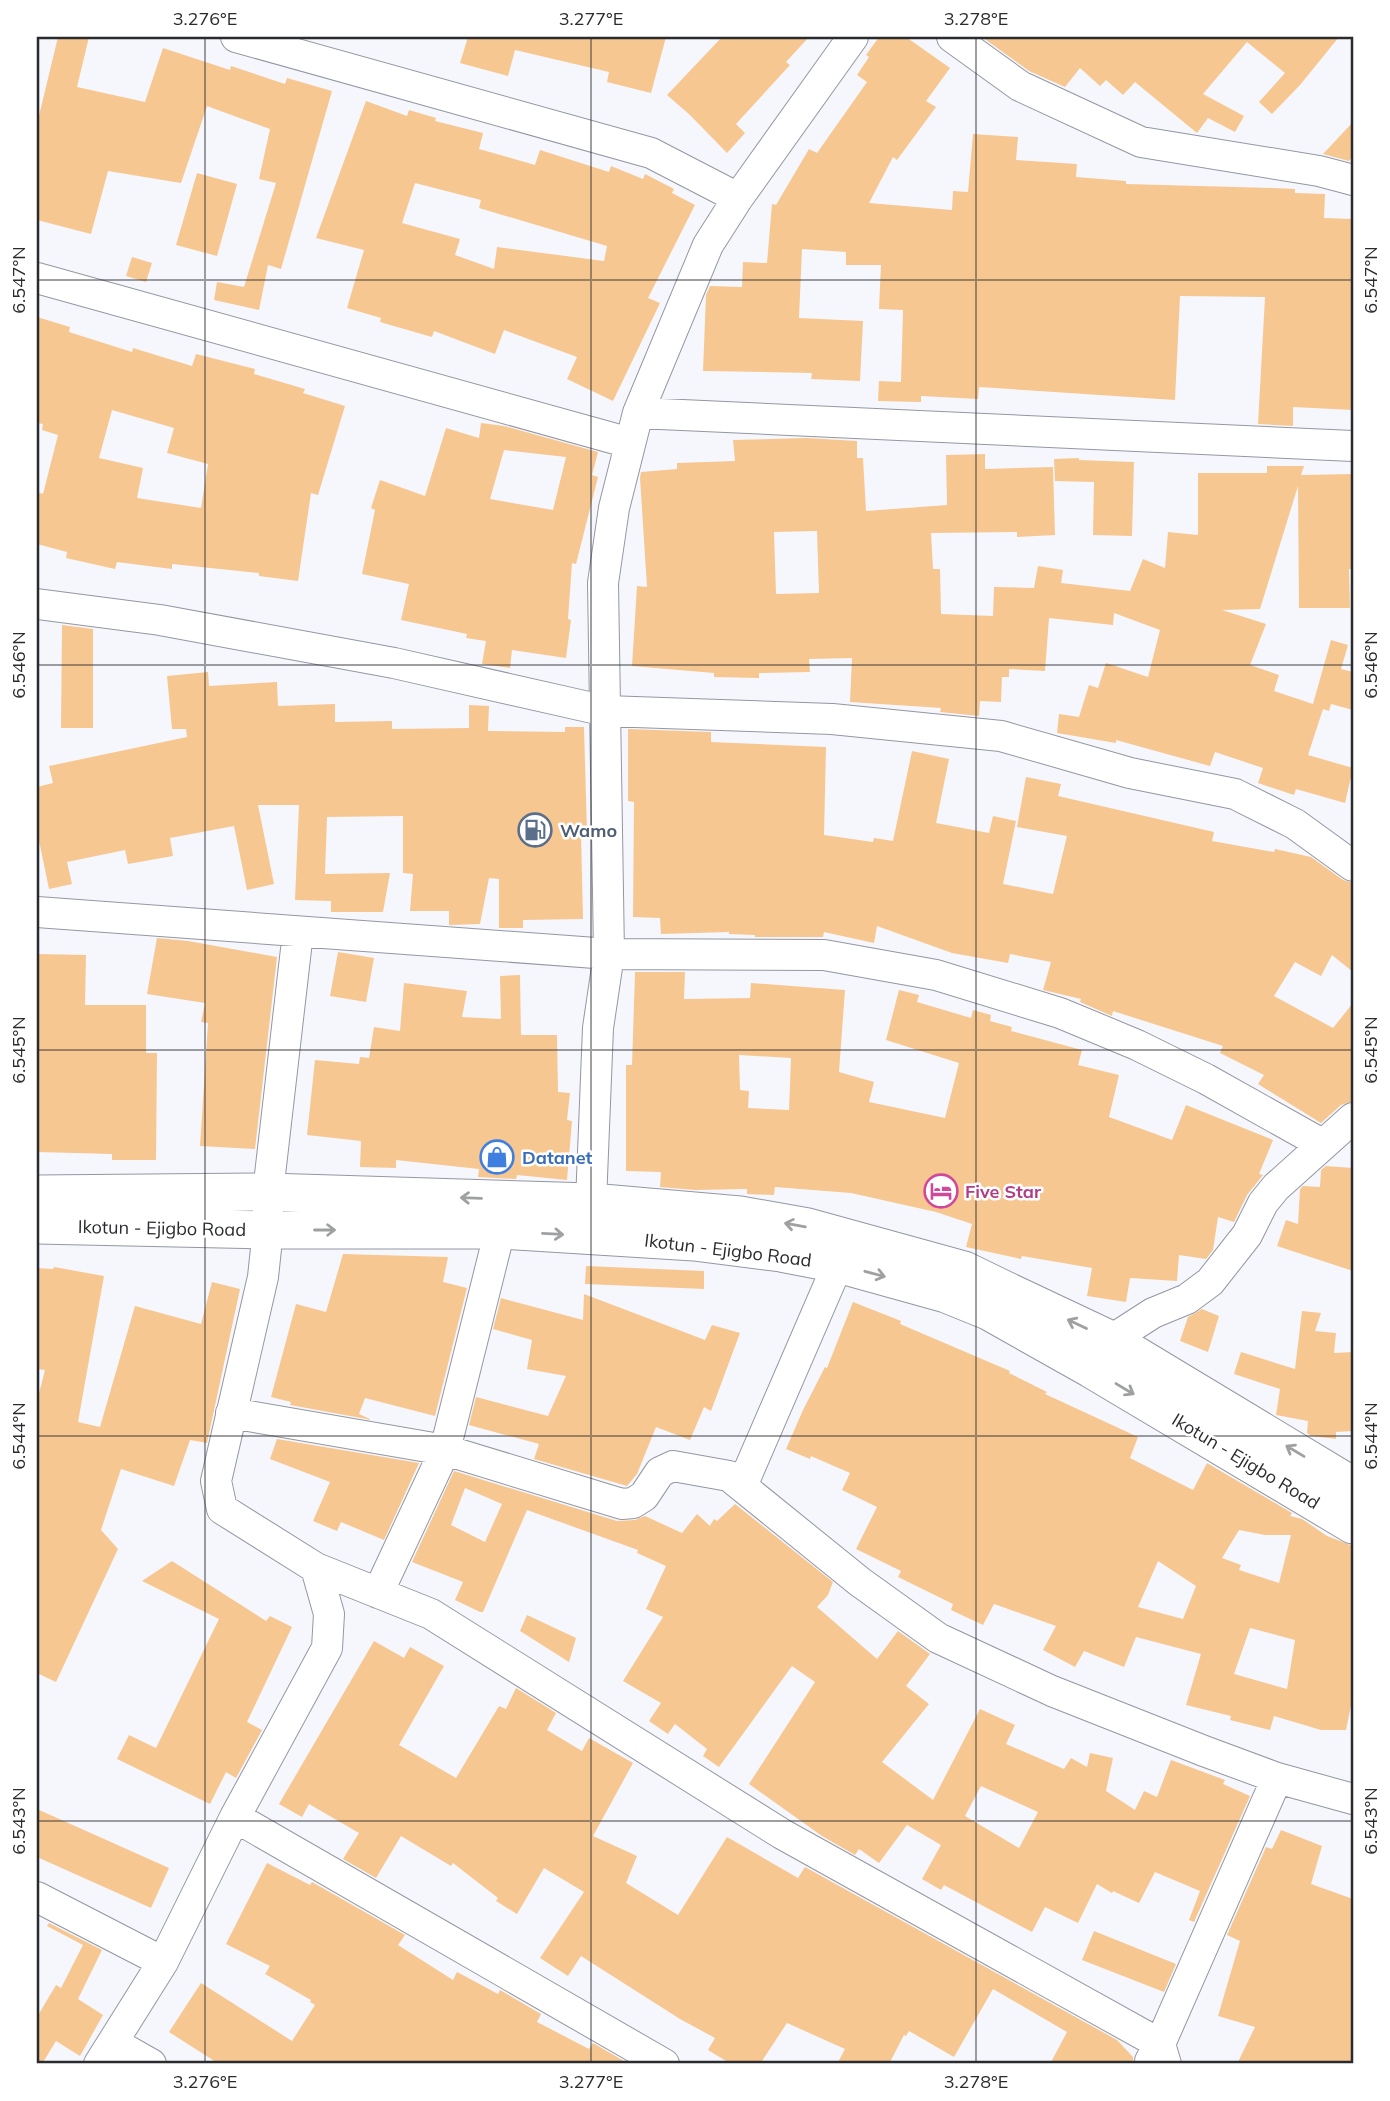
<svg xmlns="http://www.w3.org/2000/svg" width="1390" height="2101" viewBox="0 0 1390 2101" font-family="Mulish,sans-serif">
  <rect width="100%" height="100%" fill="#f5f7fd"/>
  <path fill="#f7c791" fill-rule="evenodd" d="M58 37H89L77 87 145 102 163 48 230 70 231 66 285 84 287 78 332 91 281 269 268 265 259 310 214 300 217 282 244 287 276 183 259 179 270 129 207 106 181 183 108 171 91 234 37 220V124Z
    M468 37H666L651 93 607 82 609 72 515 50 508 76 460 63Z
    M722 37H809L786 62 790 65 736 124 745 133 727 153 690 115 667 95Z
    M879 37H906L950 68 926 101 936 107 897 160 893 157 869 203 952 210 953 191 968 192 973 134 1018 137 1016 160 1077 164 1076 177 1126 181V184L1274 188 1295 189V193L1325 194 1324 218 1353 219V410L1293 407V426L1258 424 1265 297 1180 296 1175 400 979 387 978 399 921 396V402L878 401 879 381 901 382 903 310 879 309 881 265H846V252L802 249 799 318 863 321 860 381 811 379 812 373 703 371 706 295 710 286 742 287 743 262 767 263 772 204 776 205 809 149 817 153 867 82 857 75 869 57 866 55Z
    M982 37H1339L1300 85 1272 114 1259 102 1285 73 1247 42 1203 94 1244 116 1235 132 1208 118 1197 133 1135 82 1123 95 1106 80 1100 86 1080 68 1065 87 1029 71Z
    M366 101 407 116 409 110 436 118 435 121 483 133 479 149 535 165 540 150 609 172 611 166 643 179 645 174 674 189 672 193 695 205 648 298 660 303 613 401 567 379 577 357 504 330 495 354 434 331 432 337 380 322 381 318 347 308 364 250 316 238ZM415 183 481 200 479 208 607 246 604 261 497 247 494 269 455 255 460 239 402 223Z
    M1353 122V156L1349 161 1323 154Z
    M197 173 237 184 217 256 176 245Z
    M132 257 152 263 146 282 126 276Z
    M37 317 70 327 69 332 132 352 133 348 192 366 196 354 255 369 254 374 305 389 303 393 345 406 318 495 311 493 298 581 259 576V573L172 564V569L117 562 115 569 66 558 67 552 37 544V492L43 494 58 435 42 430 43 424 37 423ZM112 410 174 428 167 453 208 464 201 508 137 498 143 468 99 458Z
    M481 423 504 426 598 452 592 475 598 477 576 564 572 563 568 619 571 620 566 658 512 650 510 668 482 664 486 641 466 638 467 634 401 620 409 584 362 574 375 510 371 508 380 480 425 496 446 428 479 438ZM504 450 566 457 553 510 490 499Z
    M807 438 857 441V458H863L866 511 947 505 946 455 985 454V469L1053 467 1055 535 1017 537V532L931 533 933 569H940L941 614 993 616 994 587 1034 588 1038 566 1063 570 1061 583 1130 591 1143 559 1165 568 1168 532 1198 535V473H1267V466H1304L1301 475 1353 474V569H1349L1350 608H1299L1298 486 1260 609 1222 610 1266 624 1250 665 1279 675 1274 691 1313 704 1331 640 1348 645 1341 669 1353 672V710L1331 704 1329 711 1323 709 1308 755 1353 768 1345 803 1296 789 1294 795 1258 783 1263 768 1215 752 1210 766 1116 740V743L1057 733 1059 714 1079 717 1089 685 1098 688 1106 663 1148 677 1160 630 1114 613 1113 625 1049 618 1045 671 1009 669V677H1002L1001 702 980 701 979 716 940 712 941 708 850 702 852 658 809 659 810 672 759 673V678L714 677V673L632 666 637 586 647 587 640 478 641 472 677 469V463L735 461 733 440ZM817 531 819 593 776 594 774 532Z
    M1079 458V460L1134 462 1132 536 1093 535 1094 482 1055 481 1054 459Z
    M62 625 93 629V728H61Z
    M208 672 209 686 277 682 278 706 335 704V722L392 721V729L469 728V705L489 706 488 731 565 732V727H584L587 833H581L583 919 523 920V928H499V879L489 878 480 924 449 925V911H410L413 874 403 873V816L327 817 325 874 390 873 383 912H331V901L295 900 299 805H258L274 884 247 890 234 826 170 838 173 856 128 864 125 850 67 862 72 884 49 889 37 831V787L53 783 49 766 187 737 186 729H172L167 676Z
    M628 729 711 732V742L826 747 824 835 873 842 874 838 893 841 912 751 949 759 936 823 989 833 993 816 1016 821 1003 884 1053 894 1067 836 1017 827 1026 777 1061 784 1058 796 1214 832 1212 841 1274 852 1275 849 1311 857 1343 880 1353 883V972L1332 955 1321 976 1295 962 1274 996 1333 1028 1353 1003V1101L1341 1105 1321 1123 1258 1084 1264 1075 1220 1053 1223 1046 1113 1011 1112 1016 1080 1002 1081 999 1043 990 1051 962 1010 954 1008 963 952 953 877 926 874 943 824 932 823 937H755V935L729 934V932L661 934 660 918 633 917 634 802 628 801Z
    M157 938 188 941 277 957 255 1149 200 1146 208 1023 201 1022 205 1003 147 994Z
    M338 952 374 958 366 1002 330 996Z
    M37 954 86 955 85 1005H146V1053H157L156 1160H112V1154L37 1152Z
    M635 972H685L684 999 750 998 751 983 845 990 839 1072 874 1082 869 1102 945 1118 959 1063 886 1040 899 990 919 995 917 1002 971 1018 973 1010 991 1015 990 1021 1012 1027 1011 1031 1082 1050 1078 1065 1119 1075 1109 1117 1172 1140 1186 1105 1273 1140 1259 1174 1263 1175 1247 1195 1234 1222 1218 1217 1213 1250 1206 1259 1179 1255 1177 1281 1130 1278 1126 1302 1087 1296 1092 1268 1022 1256 1021 1259 966 1247 972 1224 936 1212 851 1193 775 1187 774 1195 747 1194V1189L695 1190 660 1187 661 1172 626 1171V1065H632ZM739 1055 791 1058 789 1110 748 1108 749 1091 740 1090Z
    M520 975 521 1035H557L558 1092 570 1093 567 1120 572 1121 567 1180 517 1175 516 1179 478 1177 479 1169 396 1160V1168L360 1167 361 1141 307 1135 315 1060 359 1064 360 1057 369 1058 374 1027 400 1031 404 983 467 991 462 1017 501 1019 500 976Z
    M1326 1166 1353 1168V1271L1277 1246 1286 1220 1298 1224 1300 1189 1303 1186 1320 1187 1321 1170Z
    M343 1254 448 1257 443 1282 467 1288 435 1416 365 1398 359 1414 372 1420 290 1405 291 1402 271 1397 296 1304 326 1312Z
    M586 1266 704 1271V1289L585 1284Z
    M54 1267 104 1276 78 1422 100 1427 135 1306 201 1324 212 1282 240 1289 207 1443 190 1440 174 1486 121 1469 101 1530 118 1549 56 1682 37 1673V1401L45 1370 37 1369V1268L53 1269Z
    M584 1294 705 1340 712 1325 740 1333 711 1411 704 1407 690 1440 656 1427 637 1474 627 1486 534 1459 539 1444 469 1425 476 1397 548 1416 566 1376 527 1369 532 1340 493 1329 501 1298 583 1320Z
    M853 1302 901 1321 900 1324 1010 1371 1009 1373 1047 1392 1045 1394 1138 1437 1130 1458 1193 1490 1207 1463 1292 1513 1290 1516 1302 1519 1327 1536 1353 1546V1696L1346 1730H1321L1274 1716 1270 1730 1230 1720 1231 1716 1186 1705 1201 1654 1136 1637 1124 1667 1084 1651 1075 1667 1043 1650 1056 1626 994 1604 983 1625 951 1610 953 1604 898 1577 901 1571 856 1549 877 1507 842 1490 850 1473 811 1456 810 1459 786 1449 803 1410 825 1367 827 1368ZM1239 1530 1265 1535H1291L1279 1583 1239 1570 1241 1565 1222 1558ZM1158 1561 1196 1586 1183 1619 1138 1607ZM1250 1628 1295 1640 1287 1689 1234 1674Z
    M1202 1309 1219 1316 1208 1352 1180 1341 1188 1317Z
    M1302 1311 1321 1313 1315 1331 1336 1333 1334 1353 1353 1352V1431L1336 1432V1439L1311 1436 1307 1433 1308 1421 1276 1415 1280 1389 1234 1374 1241 1352 1295 1369Z
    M277 1439 419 1463 384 1540 341 1522 337 1531 313 1521 330 1482 270 1459Z
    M454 1471 617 1521 635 1520 645 1516 682 1533 697 1514 710 1526 714 1519 717 1521 735 1504 833 1582 828 1595 817 1607 877 1659 898 1631 930 1654 906 1686 929 1704 882 1762 933 1800 980 1709 1015 1725 1006 1744 1064 1769 1071 1758 1087 1767 1090 1753 1113 1758 1106 1791 1135 1810 1144 1791 1157 1797 1171 1760 1225 1780 1223 1784 1250 1796 1194 1922 1189 1920 1200 1891 1155 1872 1139 1903 1113 1891 1112 1893 1097 1884 1078 1923 1045 1907 1032 1932 944 1885 941 1890 922 1879 941 1845 907 1825 879 1863 859 1849 855 1855 822 1836 749 1784 815 1682 792 1666 719 1767 703 1756 707 1749 675 1724 668 1734 649 1721 661 1703 623 1681 663 1617 646 1609 666 1566 637 1553 638 1550 527 1510 483 1612H480L455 1600 463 1582 412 1562ZM465 1488 502 1504 485 1542 451 1525ZM981 1786 1038 1812 1019 1848 965 1816Z
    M172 1561 266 1621 270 1616 292 1627 247 1722 262 1730 236 1778 226 1772 210 1804 117 1759 129 1735 156 1748 219 1619 142 1581Z
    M527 1615 576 1638 569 1662 520 1631Z
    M374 1641 404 1658 410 1647 444 1666 399 1745 456 1778 499 1706 506 1709 516 1688 556 1713 547 1730 582 1751 589 1738 633 1763 593 1836 637 1856 626 1883 678 1915 727 1837 798 1878 805 1867 1117 2040 1133 2057V2064H1050L1067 2032 993 1989 954 2057 909 2031 906 2036 904 2035 889 2064H837L845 2049 787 2023 760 2064H731L708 2050 715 2038 680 2019 581 1956 568 1976 540 1958 584 1892 544 1868 517 1914 496 1901 498 1898 453 1863 451 1866 401 1836 376 1878 343 1859 359 1833 309 1804 302 1817 279 1804Z
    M37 1809 169 1868 151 1908 37 1857Z
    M1281 1830 1322 1846 1311 1884 1353 1899V2064H1237L1255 2027 1218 2016 1240 1941 1227 1935 1266 1847 1272 1849Z
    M267 1863 310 1885 312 1882 405 1935 398 1945 453 1980 457 1972 498 1994 500 1990 541 2014 537 2022 589 2049 593 2043 629 2064H219L169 2032 201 1983 292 2041 315 2005 310 2002 311 2000 265 1974 270 1966 226 1944Z
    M49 1923 102 1950 78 1999 103 2015 80 2056 56 2041 42 2064H37V2017L56 1985 61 1988 83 1945 47 1926Z
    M1094 1931 1176 1964 1164 1992 1082 1960Z"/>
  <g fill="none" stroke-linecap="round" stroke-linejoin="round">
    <defs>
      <path id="minor" d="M236 37 651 153 738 198
        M952 37 1020 86 1141 142 1319 171 1353 180
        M37 278 630 443
        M638 413 1353 446
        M37 604 160 620 394 663 606 711 832 719 1001 736 1130 773 1235 794 1295 824 1353 866
        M37 912 609 954 824 955 936 975 1060 1013 1137 1045 1206 1079 1322 1144
        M298 932 268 1192V1230L263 1277 216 1481 222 1509 316 1568 431 1614 782 1834 1160 2044 1166 2064
        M591 1202 598 1028 609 954 603 583 614 508 638 413 708 245 738 198 853 37
        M1099 1357 1111 1340 1153 1313 1187 1299 1210 1282 1247 1235 1263 1203 1276 1187 1353 1118
        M231 1413 445 1450 622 1504 633 1503 644 1496 660 1472 673 1466 729 1476 860 1582 938 1638 1052 1691 1204 1751 1277 1778 1353 1799
        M742 1486 838 1264
        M378 1593 445 1450 500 1230
        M235 1817 664 2064
        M37 1897 163 1962
        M114 2043 151 2064
        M1150 2061 1160 2044 1277 1778
        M99 2064 163 1962 235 1817 327 1648 329 1614 316 1568"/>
      <path id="major" d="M37 1194 268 1192 591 1202 740 1215 808 1227 964 1270 1001 1288 1111 1340 1353 1486
        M37 1225 268 1230H500L694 1242 781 1253 838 1264 946 1294 988 1311 1091 1369 1353 1525"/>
    </defs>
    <use href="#minor" stroke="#9497a2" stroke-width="32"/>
    <use href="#major" stroke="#9497a2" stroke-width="39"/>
    <use href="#minor" stroke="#fff" stroke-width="30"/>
    <use href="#major" stroke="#fff" stroke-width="37"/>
  </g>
  <defs><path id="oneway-shaft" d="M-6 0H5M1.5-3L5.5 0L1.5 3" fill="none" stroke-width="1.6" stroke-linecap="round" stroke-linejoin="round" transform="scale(1.75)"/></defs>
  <g stroke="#9fa0a1">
    <use href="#oneway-shaft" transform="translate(471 1198) rotate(-178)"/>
    <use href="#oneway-shaft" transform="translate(795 1225) rotate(-170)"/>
    <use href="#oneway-shaft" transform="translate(325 1230)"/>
    <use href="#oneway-shaft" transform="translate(553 1234) rotate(3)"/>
    <use href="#oneway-shaft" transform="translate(875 1274) rotate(15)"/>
    <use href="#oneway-shaft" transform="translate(1077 1324) rotate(-155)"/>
    <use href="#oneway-shaft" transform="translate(1125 1389) rotate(31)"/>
    <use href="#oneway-shaft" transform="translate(1295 1451) rotate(-149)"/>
  </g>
  <path fill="none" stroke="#2a2b2f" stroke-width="2" stroke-opacity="0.45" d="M205 37V2064M591 37V2064M976 37V2064M37 280H1353M37 665H1353M37 1050H1353M37 1436H1353M37 1821H1353"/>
  <defs>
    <symbol id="fuel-ring" viewBox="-11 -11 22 22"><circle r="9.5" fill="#fff" stroke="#5c6f8a" stroke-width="1.5"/><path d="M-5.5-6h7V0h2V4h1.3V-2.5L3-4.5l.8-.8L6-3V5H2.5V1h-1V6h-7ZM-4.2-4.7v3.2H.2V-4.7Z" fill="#5c6f8a"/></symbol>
    <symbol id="shop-ring" viewBox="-11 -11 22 22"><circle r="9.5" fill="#fff" stroke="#3f7fe0" stroke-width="1.5"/><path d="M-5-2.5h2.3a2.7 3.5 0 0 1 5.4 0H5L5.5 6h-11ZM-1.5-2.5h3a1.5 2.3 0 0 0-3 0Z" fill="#3f7fe0"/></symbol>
    <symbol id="hotel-ring" viewBox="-11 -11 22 22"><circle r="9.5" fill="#fff" stroke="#d1479c" stroke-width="1.5"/><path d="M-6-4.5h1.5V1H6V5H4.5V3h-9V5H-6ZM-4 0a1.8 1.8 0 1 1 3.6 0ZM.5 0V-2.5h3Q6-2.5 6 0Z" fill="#d1479c"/></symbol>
  </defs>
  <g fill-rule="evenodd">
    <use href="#fuel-ring" x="516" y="811" width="38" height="38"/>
    <use href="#shop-ring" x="478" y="1138" width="38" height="38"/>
    <use href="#hotel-ring" x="922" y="1172" width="38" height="38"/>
  </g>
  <g text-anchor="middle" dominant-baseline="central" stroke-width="5" stroke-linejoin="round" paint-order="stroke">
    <g font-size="18" font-weight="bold" fill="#4e5e75" stroke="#fff" text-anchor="start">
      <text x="560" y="830">Wamo</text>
    </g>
    <g font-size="18" font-weight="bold" fill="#366cbe" stroke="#fff" text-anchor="start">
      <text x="522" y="1157">Datanet</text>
    </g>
    <g font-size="18" font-weight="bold" fill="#b23c85" stroke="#fff" text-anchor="start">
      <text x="965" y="1191">Five Star</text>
    </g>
    <g font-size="18" fill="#2a2b2f" stroke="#fff">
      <text transform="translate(162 1228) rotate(1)">Ikotun - Ejigbo Road</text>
      <text transform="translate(728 1250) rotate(7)">Ikotun - Ejigbo Road</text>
      <text transform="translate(1246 1461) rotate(31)">Ikotun - Ejigbo Road</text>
    </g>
  </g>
  <rect width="1390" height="2101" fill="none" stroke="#ffffff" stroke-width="77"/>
  <rect x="38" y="38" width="1314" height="2024" fill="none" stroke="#2a2b2f" stroke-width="2.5"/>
  <g font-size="18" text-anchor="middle" fill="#2a2b2f">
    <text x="205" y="25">3.276°E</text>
    <text x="591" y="25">3.277°E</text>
    <text x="976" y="25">3.278°E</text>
    <text transform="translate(19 280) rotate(-90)" y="6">6.547°N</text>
    <text transform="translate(1371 280) rotate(-90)" y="6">6.547°N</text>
    <text transform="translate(19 665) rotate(-90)" y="6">6.546°N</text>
    <text transform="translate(1371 665) rotate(-90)" y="6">6.546°N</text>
    <text transform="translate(19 1050) rotate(-90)" y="6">6.545°N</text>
    <text transform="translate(1371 1050) rotate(-90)" y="6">6.545°N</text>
    <text transform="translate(19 1436) rotate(-90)" y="6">6.544°N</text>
    <text transform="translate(1371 1436) rotate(-90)" y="6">6.544°N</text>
    <text transform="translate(19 1821) rotate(-90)" y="6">6.543°N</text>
    <text transform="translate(1371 1821) rotate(-90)" y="6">6.543°N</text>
    <text x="205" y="2088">3.276°E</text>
    <text x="591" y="2088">3.277°E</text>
    <text x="976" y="2088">3.278°E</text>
  </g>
</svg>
